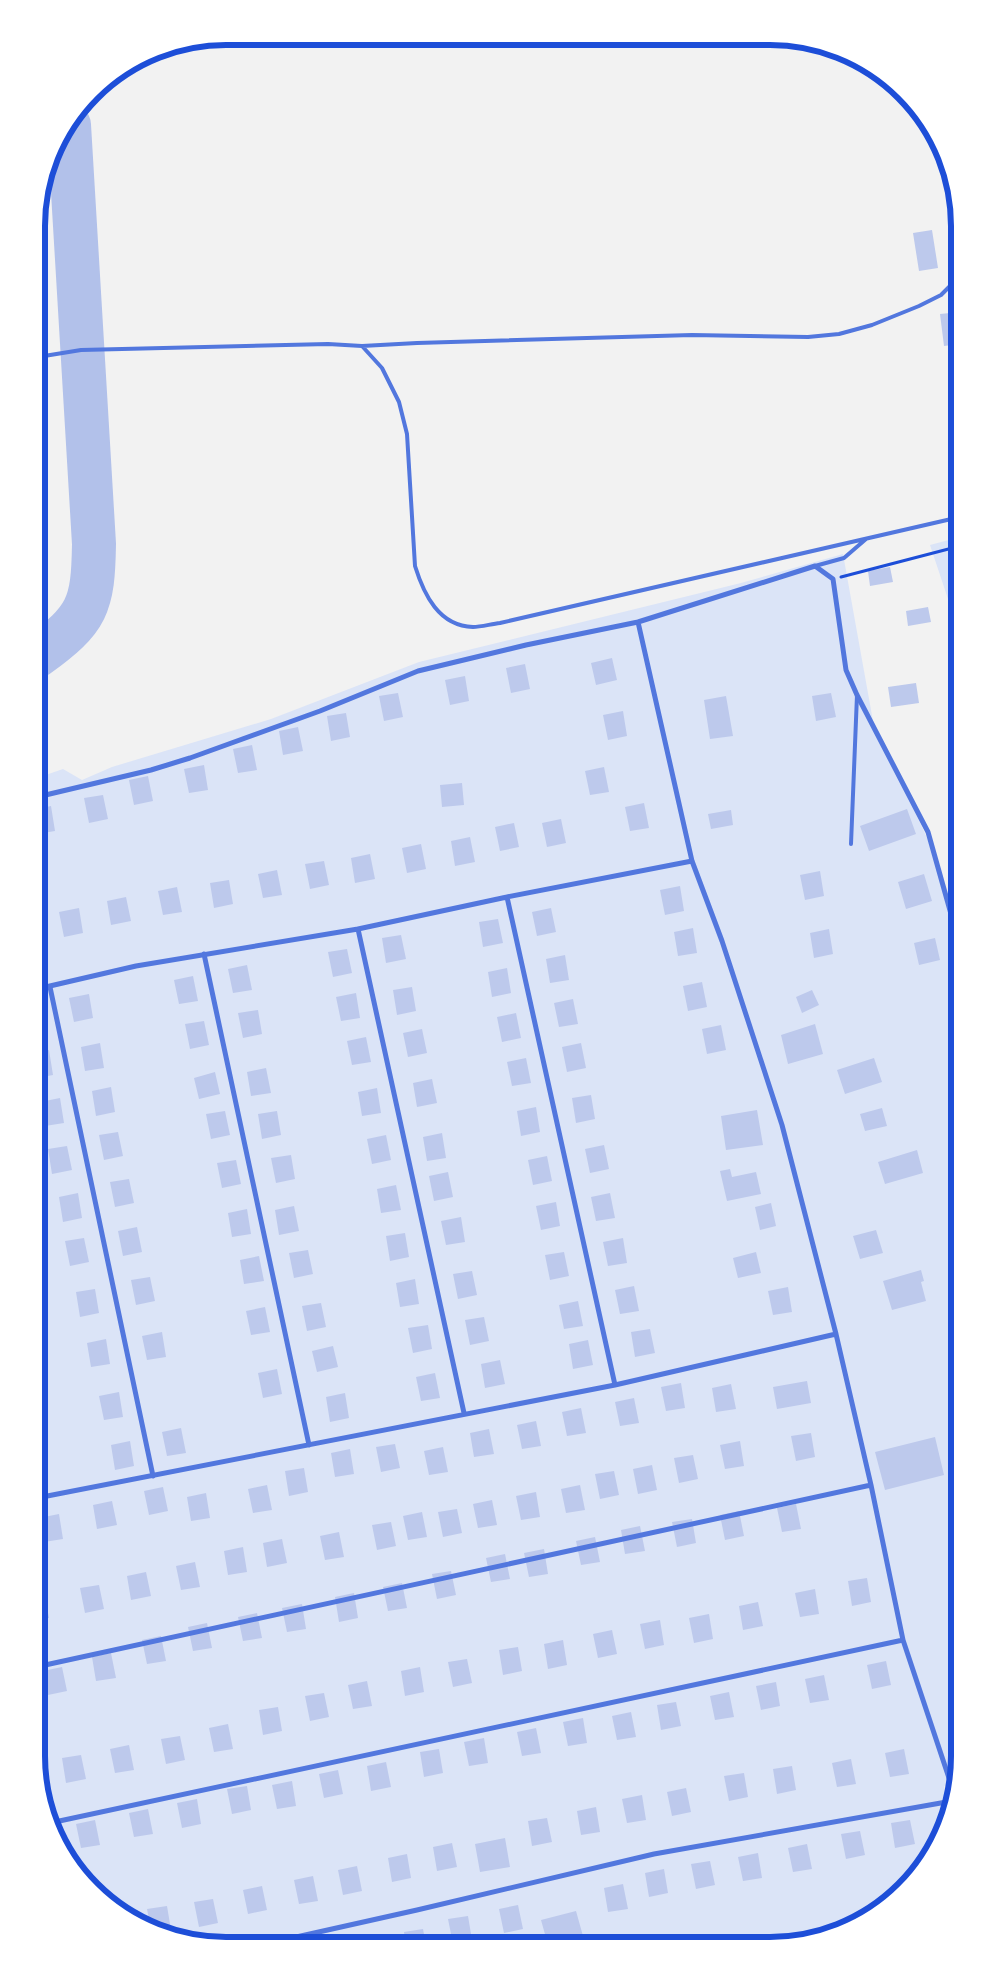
<svg xmlns="http://www.w3.org/2000/svg" width="996" height="1982" viewBox="0 0 996 1982" font-family="Arial,sans-serif">
  <rect width="100%" height="100%" fill="#f2f2f2"/>
  <path fill="#dbe4f7" d="M960 537V624L957 626 930 545Z
    M843 554 873 721 928 840 960 947 959 1769 956 1783 944 1786 950 1810 945 1828 920 1872 876 1914 831 1936 770 1946 201 1944 153 1931 101 1899 68 1861 46 1817 36 1756 37 778 63 769 82 780 112 767 271 719 419 662 741 583Z"/>
  <g fill="none" stroke-linecap="round" stroke-linejoin="round">
    <path stroke="#b2c1ea" stroke-width="44" d="M37 656C88 619 93 606 94 544L69 125"/>
  </g>
  <path fill="#bdc9ec" d="M932 230 938 268 919 271 913 233Z
    M960 312V344L944 346 940 314Z
    M890 567 893 582 870 586 868 571Z
    M928 607 931 622 908 626 906 611Z
    M612 658 617 680 596 685 591 663Z
    M525 664 530 689 511 693 506 668Z
    M465 676 469 701 450 705 445 680Z
    M916 683 919 703 891 707 888 687Z
    M398 693 403 717 384 721 379 696Z
    M831 693 836 717 816 721 812 696Z
    M726 696 733 736 710 739 704 700Z
    M623 711 627 736 608 740 603 715Z
    M346 713 350 737 331 741 327 716Z
    M298 727 303 751 283 755 279 731Z
    M252 745 257 770 238 773 233 749Z
    M204 765 208 790 189 793 184 769Z
    M604 767 609 792 590 795 585 771Z
    M148 776 153 801 134 805 129 780Z
    M462 783 464 805 442 807 440 785Z
    M103 795 108 819 89 823 84 798Z
    M644 803 649 828 630 831 625 807Z
    M51 806 55 831 37 834V809Z
    M907 809 916 834 869 851 860 826Z
    M731 810 733 825 711 829 708 814Z
    M561 819 566 843 547 847 542 823Z
    M514 823 519 847 500 851 495 827Z
    M470 837 475 862 455 866 451 841Z
    M421 844 426 869 407 873 402 848Z
    M370 854 375 879 355 883 351 858Z
    M324 861 329 885 310 889 305 864Z
    M277 870 282 895 263 898 258 874Z
    M820 871 824 896 805 900 800 875Z
    M924 874 932 901 906 909 898 882Z
    M229 880 233 904 214 908 210 883Z
    M680 886 684 911 665 915 660 890Z
    M177 887 182 912 163 915 158 891Z
    M126 897 131 921 111 925 107 901Z
    M79 908 83 933 64 937 59 912Z
    M551 908 556 932 537 936 532 912Z
    M498 919 503 943 483 947 479 922Z
    M693 928 697 953 678 956 674 932Z
    M829 929 833 954 814 958 810 933Z
    M401 935 406 959 386 963 382 938Z
    M935 938 940 960 919 965 914 943Z
    M347 949 352 973 333 977 328 952Z
    M565 955 569 980 550 983 546 959Z
    M247 965 252 990 233 993 228 969Z
    M507 968 511 993 492 997 488 972Z
    M193 976 198 1001 179 1004 174 980Z
    M702 982 707 1007 688 1011 683 986Z
    M412 987 416 1011 397 1015 393 990Z
    M812 990 819 1005 802 1013 796 997Z
    M356 993 360 1018 341 1021 336 997Z
    M89 994 93 1018 74 1022 69 998Z
    M573 999 578 1024 559 1027 554 1003Z
    M258 1010 262 1034 243 1038 238 1013Z
    M516 1013 521 1038 502 1042 497 1017Z
    M204 1021 209 1045 190 1049 185 1024Z
    M815 1024 823 1054 788 1064 781 1035Z
    M721 1025 726 1050 707 1054 702 1029Z
    M422 1029 427 1053 408 1057 403 1033Z
    M366 1037 371 1062 352 1065 347 1041Z
    M100 1043 104 1068 85 1071 81 1047Z
    M581 1043 586 1068 567 1072 562 1047Z
    M49 1050 53 1075 37 1078V1053Z
    M526 1058 531 1083 512 1086 507 1062Z
    M874 1058 882 1082 845 1094 837 1070Z
    M266 1068 271 1093 251 1096 247 1072Z
    M215 1072 220 1094 199 1099 194 1078Z
    M960 1074V1097L956 1098 951 1077Z
    M432 1079 437 1103 417 1107 413 1083Z
    M111 1087 115 1112 96 1116 92 1091Z
    M377 1088 381 1113 362 1116 358 1092Z
    M591 1095 595 1119 576 1123 572 1098Z
    M60 1098 64 1123 45 1126 40 1102Z
    M536 1107 540 1132 521 1136 517 1111Z
    M882 1108 887 1126 865 1131 860 1114Z
    M757 1110 763 1145 726 1150 721 1116Z
    M225 1111 230 1135 211 1139 206 1114Z
    M277 1111 281 1135 262 1139 258 1114Z
    M118 1132 123 1156 104 1160 99 1135Z
    M442 1133 446 1158 427 1161 423 1137Z
    M386 1135 391 1160 372 1164 367 1139Z
    M604 1145 609 1169 590 1173 585 1149Z
    M67 1146 72 1170 52 1174 48 1149Z
    M917 1150 923 1173 885 1184 878 1162Z
    M291 1155 295 1179 276 1183 271 1158Z
    M547 1156 552 1181 533 1185 528 1160Z
    M236 1160 241 1184 222 1188 217 1163Z
    M730 1169 732 1177 756 1172 761 1194 727 1201 720 1171Z
    M448 1172 453 1197 434 1201 429 1176Z
    M129 1179 134 1203 115 1207 110 1182Z
    M396 1185 401 1210 381 1213 377 1189Z
    M78 1193 82 1218 63 1222 59 1197Z
    M610 1193 615 1218 596 1221 591 1197Z
    M556 1202 560 1226 541 1230 536 1206Z
    M771 1203 776 1226 760 1230 755 1207Z
    M294 1206 299 1231 279 1235 275 1210Z
    M247 1209 251 1234 232 1237 228 1213Z
    M461 1217 465 1242 446 1245 441 1221Z
    M137 1227 142 1252 123 1256 118 1231Z
    M876 1230 883 1253 860 1259 853 1236Z
    M405 1233 409 1257 390 1261 386 1236Z
    M84 1238 89 1262 70 1266 65 1241Z
    M623 1238 627 1263 608 1266 603 1242Z
    M308 1250 313 1274 294 1278 289 1253Z
    M564 1252 569 1276 550 1280 545 1255Z
    M756 1252 761 1273 738 1278 733 1258Z
    M259 1256 264 1281 244 1284 240 1260Z
    M921 1270 924 1281 921 1282 926 1301 892 1310 883 1281Z
    M472 1271 477 1295 458 1299 453 1274Z
    M150 1277 155 1301 136 1305 131 1280Z
    M415 1279 419 1304 400 1307 396 1283Z
    M634 1286 639 1311 620 1314 615 1290Z
    M788 1287 792 1312 773 1315 768 1291Z
    M95 1289 99 1313 80 1317 76 1292Z
    M578 1301 583 1326 564 1329 559 1305Z
    M321 1303 326 1327 307 1331 302 1306Z
    M265 1307 270 1332 251 1335 246 1311Z
    M484 1317 489 1341 470 1345 465 1320Z
    M428 1325 432 1349 413 1353 408 1328Z
    M650 1329 655 1353 635 1357 631 1332Z
    M162 1332 166 1357 147 1360 142 1336Z
    M106 1339 110 1364 91 1367 87 1343Z
    M588 1340 593 1365 573 1369 569 1344Z
    M333 1346 338 1367 317 1372 312 1351Z
    M500 1360 505 1384 485 1388 481 1364Z
    M277 1369 282 1394 263 1398 258 1373Z
    M435 1373 440 1398 421 1401 416 1377Z
    M807 1381 811 1403 777 1409 773 1387Z
    M681 1383 685 1408 666 1411 661 1387Z
    M731 1384 736 1409 716 1412 712 1388Z
    M119 1392 123 1417 104 1420 99 1396Z
    M345 1393 349 1418 330 1422 326 1397Z
    M634 1398 639 1423 620 1426 615 1402Z
    M581 1408 586 1433 567 1436 562 1412Z
    M536 1421 541 1446 522 1449 517 1425Z
    M181 1428 186 1453 167 1456 162 1432Z
    M489 1429 494 1454 474 1457 470 1433Z
    M811 1433 815 1457 796 1461 791 1436Z
    M935 1437 944 1475 885 1490 875 1452Z
    M130 1441 134 1466 115 1470 111 1445Z
    M740 1441 744 1466 725 1469 720 1445Z
    M395 1444 400 1468 381 1472 376 1447Z
    M443 1447 448 1472 429 1475 424 1451Z
    M350 1449 354 1474 335 1477 331 1453Z
    M693 1455 698 1479 679 1483 674 1458Z
    M652 1465 657 1490 638 1494 633 1469Z
    M304 1468 308 1492 289 1496 285 1471Z
    M614 1471 619 1495 600 1499 595 1474Z
    M267 1485 272 1510 253 1513 248 1489Z
    M580 1485 585 1510 566 1513 561 1489Z
    M163 1487 168 1511 149 1515 144 1491Z
    M536 1492 540 1517 521 1520 516 1496Z
    M206 1493 210 1518 191 1521 187 1497Z
    M492 1500 497 1525 478 1528 473 1504Z
    M112 1501 117 1525 97 1529 93 1505Z
    M796 1504 801 1529 782 1532 777 1508Z
    M457 1509 462 1533 443 1537 438 1512Z
    M739 1511 744 1536 725 1540 720 1515Z
    M422 1512 427 1537 408 1540 403 1516Z
    M59 1514 63 1539 44 1542 39 1518Z
    M692 1519 696 1543 677 1547 672 1522Z
    M391 1522 396 1546 377 1550 372 1525Z
    M640 1526 645 1551 625 1554 621 1530Z
    M339 1532 344 1557 325 1560 320 1536Z
    M595 1537 600 1562 581 1565 576 1541Z
    M282 1539 287 1563 267 1567 263 1543Z
    M243 1547 247 1572 228 1575 224 1551Z
    M544 1549 548 1574 529 1577 524 1553Z
    M505 1554 510 1579 491 1582 486 1558Z
    M195 1562 200 1587 181 1590 176 1566Z
    M451 1571 456 1595 437 1599 432 1574Z
    M146 1572 151 1596 131 1600 127 1576Z
    M867 1578 871 1602 852 1606 848 1581Z
    M402 1583 407 1608 388 1611 383 1587Z
    M99 1585 104 1609 85 1613 80 1588Z
    M815 1589 819 1614 800 1617 795 1593Z
    M44 1593 49 1618 36 1620V1595Z
    M354 1593 358 1618 339 1622 335 1597Z
    M758 1602 763 1626 743 1630 739 1606Z
    M302 1604 306 1629 287 1632 282 1608Z
    M257 1613 262 1638 243 1641 238 1617Z
    M709 1614 713 1639 694 1643 689 1618Z
    M660 1620 664 1645 645 1649 640 1624Z
    M207 1623 212 1648 193 1651 188 1627Z
    M612 1630 617 1654 598 1658 593 1634Z
    M161 1636 166 1661 147 1664 142 1640Z
    M563 1640 567 1665 548 1669 544 1644Z
    M518 1647 522 1671 503 1675 499 1650Z
    M111 1653 116 1678 96 1681 92 1657Z
    M467 1659 472 1683 453 1687 448 1662Z
    M886 1661 891 1685 872 1689 867 1665Z
    M62 1667 67 1691 48 1695 43 1671Z
    M420 1667 424 1692 405 1696 401 1671Z
    M824 1675 829 1700 810 1703 805 1679Z
    M367 1681 372 1706 353 1709 348 1685Z
    M776 1682 780 1706 761 1710 756 1686Z
    M729 1692 734 1717 715 1720 710 1696Z
    M324 1693 329 1717 310 1721 305 1696Z
    M676 1702 681 1726 661 1730 657 1705Z
    M278 1707 282 1731 263 1735 259 1710Z
    M631 1712 636 1737 617 1740 612 1716Z
    M583 1718 587 1743 568 1746 563 1722Z
    M228 1724 233 1749 214 1752 209 1728Z
    M536 1728 541 1753 522 1756 517 1732Z
    M180 1736 185 1760 166 1764 161 1739Z
    M484 1738 488 1763 469 1766 464 1742Z
    M129 1745 134 1770 115 1773 110 1749Z
    M439 1749 443 1773 424 1777 420 1752Z
    M904 1749 909 1774 890 1777 885 1753Z
    M81 1755 86 1779 66 1783 62 1758Z
    M851 1759 856 1784 837 1787 832 1763Z
    M386 1762 391 1787 371 1791 367 1766Z
    M792 1766 796 1790 777 1794 773 1769Z
    M338 1770 343 1794 324 1798 319 1774Z
    M744 1773 748 1797 729 1801 724 1776Z
    M292 1781 296 1806 277 1809 272 1785Z
    M247 1786 251 1810 232 1814 227 1789Z
    M686 1788 691 1812 672 1816 667 1792Z
    M642 1795 646 1820 627 1823 622 1799Z
    M197 1799 201 1824 182 1828 177 1803Z
    M596 1807 600 1832 581 1835 577 1811Z
    M148 1809 153 1834 134 1837 129 1813Z
    M547 1818 552 1842 532 1846 528 1821Z
    M95 1820 100 1845 81 1848 76 1824Z
    M910 1820 915 1844 895 1848 891 1823Z
    M860 1831 865 1855 846 1859 841 1834Z
    M505 1838 510 1867 480 1872 475 1844Z
    M452 1843 457 1867 437 1871 433 1847Z
    M807 1844 812 1869 793 1872 788 1848Z
    M758 1853 762 1878 743 1881 738 1857Z
    M407 1854 411 1878 392 1882 388 1858Z
    M710 1861 715 1885 696 1889 691 1864Z
    M357 1866 362 1891 343 1895 338 1870Z
    M664 1869 668 1893 649 1897 645 1873Z
    M313 1876 318 1901 299 1904 294 1880Z
    M623 1884 628 1909 608 1912 604 1888Z
    M262 1886 267 1910 248 1914 243 1890Z
    M213 1899 218 1923 199 1927 194 1902Z
    M518 1905 523 1929 504 1933 499 1909Z
    M167 1906 171 1930 159 1933 153 1931 151 1930 147 1909Z
    M576 1911 583 1936 548 1945 541 1920Z
    M468 1916 472 1940 453 1944 448 1919Z
    M423 1929 426 1945H406L404 1932Z
    M375 1940 376 1945H355V1944Z"/>
  <g fill="none" stroke-linecap="round" stroke-linejoin="round">
    <path stroke="#1d4ed8" stroke-width="3" d="M841 577 960 546"/>
    <path stroke="#5277de" stroke-width="4" d="M362 346 417 343 692 335 808 337 839 334 872 325 919 306 941 295 954 282 960 271
      M38 357 81 350 328 344 362 346 382 368 399 402 407 434 415 566C424 595 439 626 473 627 481 627 491 624 500 623L960 517
      M815 566 844 558 866 539
      M851 844 857 695"/>
    <path stroke="#5277de" stroke-width="5" d="M638 622 692 861 722 941 782 1125 836 1334 871 1485 903 1640 954 1793
      M37 797 151 770 190 758 320 711 418 671 526 645 638 622 815 566 833 579 846 670 857 695 928 832 960 946
      M507 897 615 1385
      M358 929 464 1413
      M204 954 309 1445
      M50 987 153 1476
      M37 989 136 966 358 929 507 897 692 861
      M37 1498 615 1385 836 1334
      M36 1667 871 1485
      M50 1823 903 1640
      M265 1944 417 1910 654 1854 952 1801"/>
  </g>
  <path d="M0 0H996V1982H0ZM226 45H770A181 181 0 0 1 951 226V1756A181 181 0 0 1 770 1937H226A181 181 0 0 1 45 1756V226A181 181 0 0 1 226 45Z" fill="#fff" fill-rule="evenodd"/>
  <path fill="none" stroke="#1d4ed8" stroke-width="6" d="M226 45H770A181 181 0 0 1 951 226V1756A181 181 0 0 1 770 1937H226A181 181 0 0 1 45 1756V226A181 181 0 0 1 226 45Z"/>
</svg>
